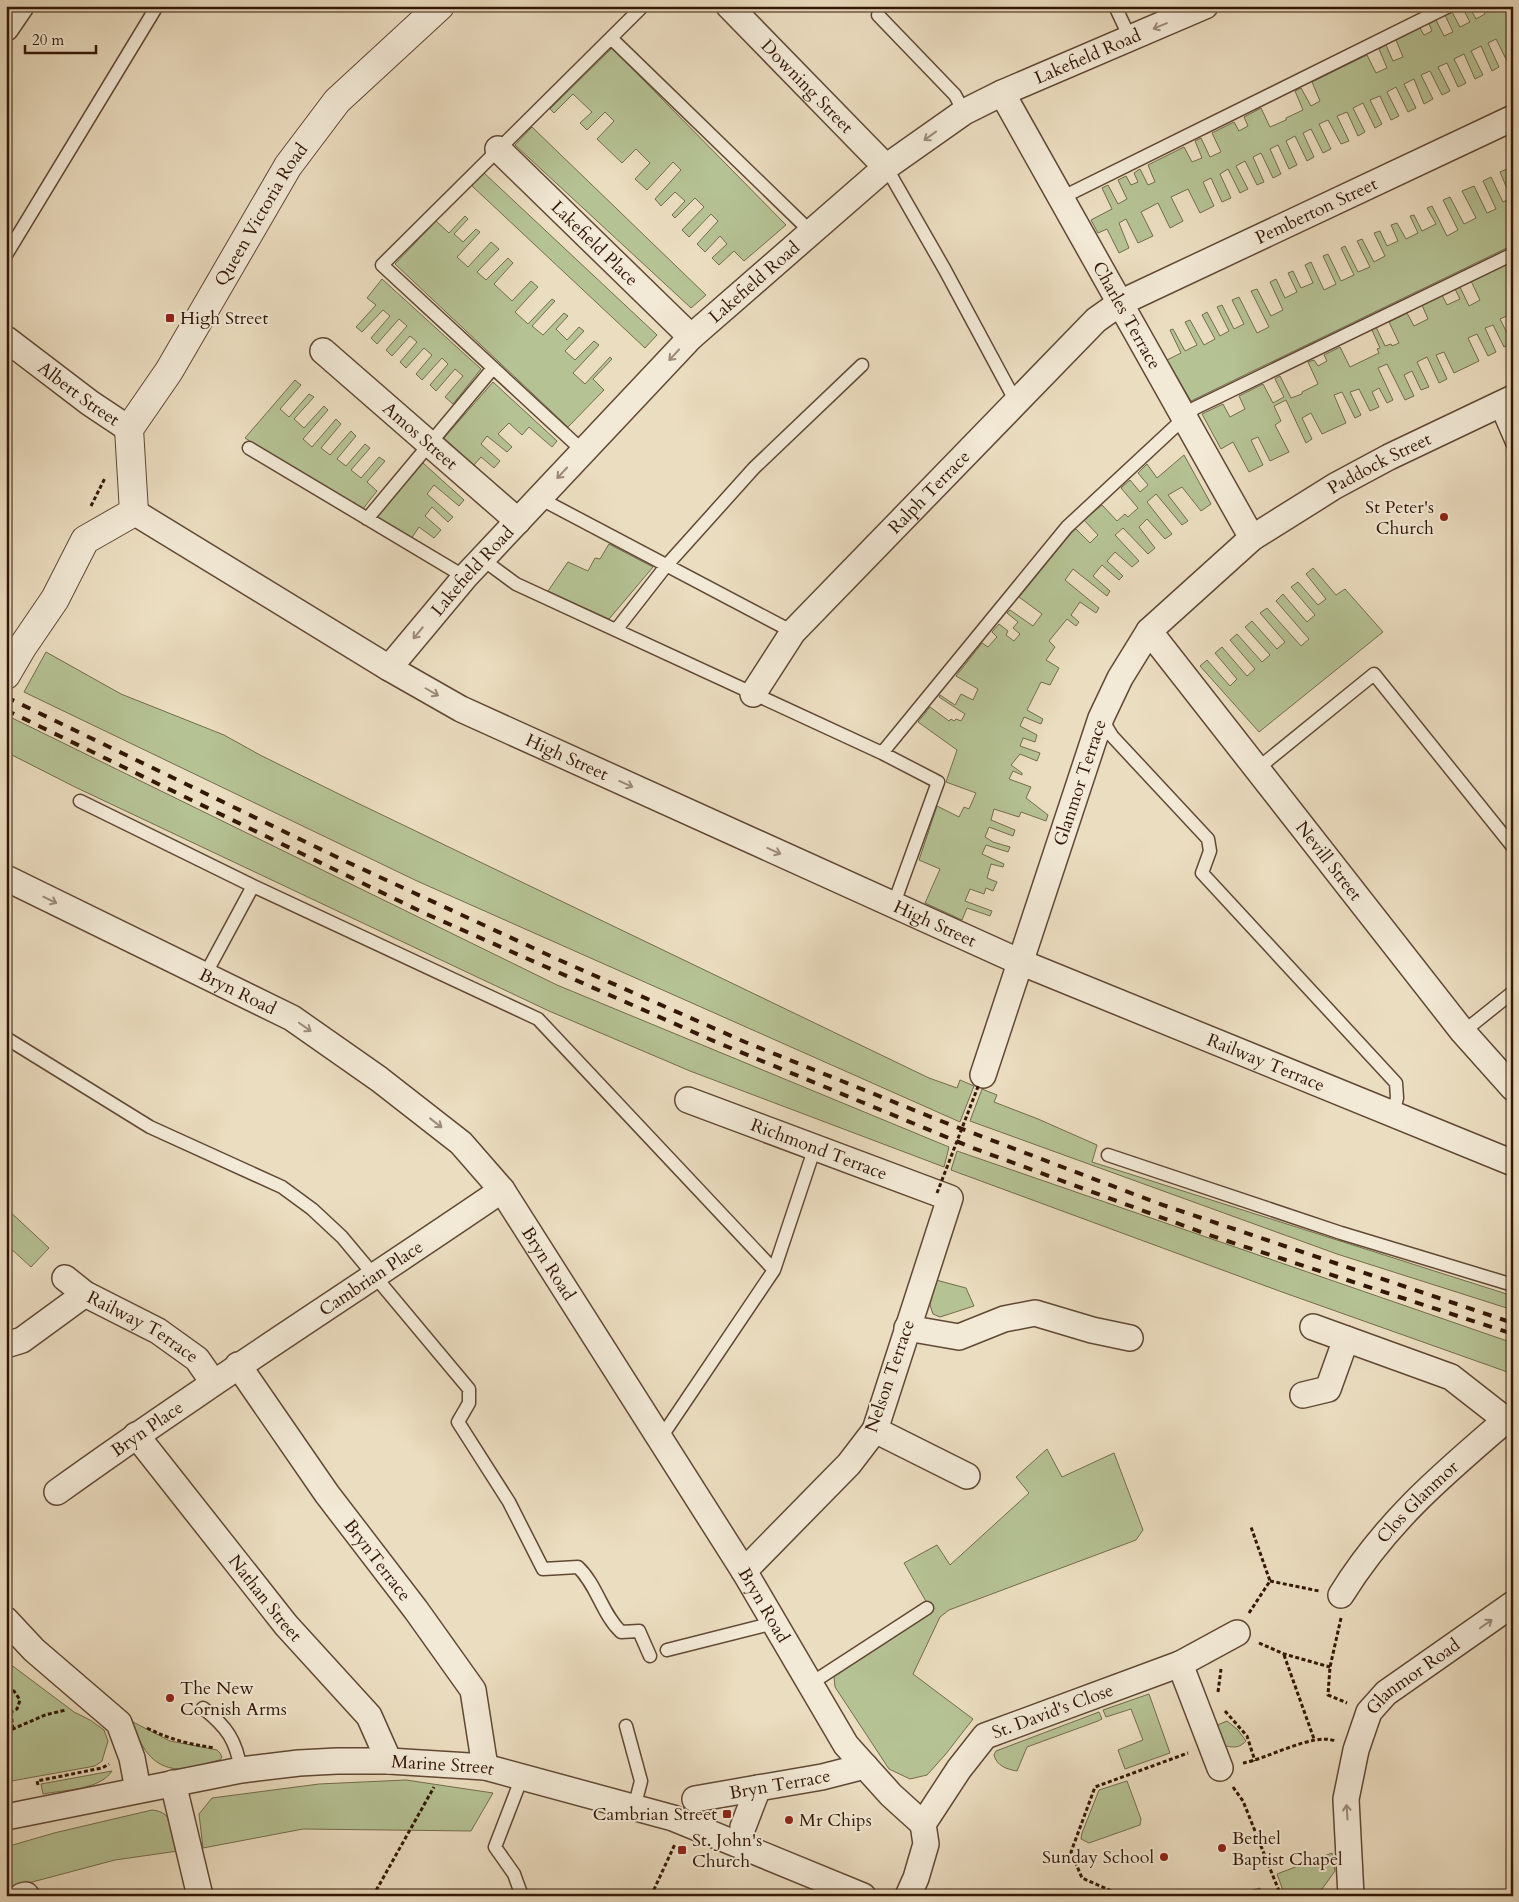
<svg xmlns="http://www.w3.org/2000/svg" width="1519" height="1902" viewBox="0 0 1519 1902" font-family="Cardo,serif">
  <rect width="100%" height="100%" fill="#ebddc0"/>
  <filter id="stains"><feTurbulence type="fractalNoise" baseFrequency=".004" numOctaves="4"/><feColorMatrix values="0 0 0 0 .2 0 0 0 0 .09 0 0 0 0 .02 0 0 0 .5 -.17"/></filter>
  <radialGradient id="worn" r=".72"><stop offset=".6" stop-color="#630" stop-opacity="0"/><stop offset="1" stop-color="#630" stop-opacity=".3"/></radialGradient>
  <path fill="#b5c294" stroke="#746c4c" d="M1464 6H1469L1476 19 1485 14 1481 6H1486L1489 12 1500 6H1505L1513 24V31L1507 34 1513 46V61L1508 63 1496 39 1488 43 1499 67 1492 71 1481 46 1471 51 1483 75 1475 79 1464 54 1454 59 1466 83 1458 87 1447 63 1438 67 1450 91 1442 95 1430 71 1421 75 1433 99 1424 104 1414 79 1404 84 1416 108 1408 112 1396 87 1387 92 1399 116 1391 120 1380 96 1370 100 1382 124 1375 128 1363 103 1353 108 1365 132 1358 136 1347 112 1337 116 1349 141 1341 144 1328 120 1319 124 1331 149 1323 153 1311 129 1303 133 1314 157 1307 161 1295 136 1286 141 1297 165 1289 169 1278 145 1270 149 1281 174 1273 178 1261 153 1253 157 1264 182 1257 185 1245 161 1236 166 1248 189 1240 193 1228 169 1220 174 1231 198 1222 202 1211 178 1203 182 1214 206 1200 213 1188 189 1171 197 1183 221 1170 228 1158 203 1141 212 1153 236 1138 243 1126 219 1119 223 1129 248 1119 253 1107 229 1098 233 1091 220 1112 209 1102 188 1108 185 1118 204 1127 199 1118 180 1126 176 1131 185 1138 182 1134 173 1140 169 1148 185 1155 182 1148 165 1184 147 1192 162 1202 158 1195 141 1201 138 1210 157 1221 152 1212 133 1234 122 1239 131 1248 126 1244 117 1261 108 1270 127 1286 120V118L1303 110 1295 91 1301 88 1311 106 1320 101 1312 82 1367 55 1376 73 1387 68 1379 49 1386 45 1393 61 1403 57 1396 40 1420 28 1424 35 1432 31 1429 24 1436 20 1444 36 1453 32 1445 15 1452 12 1460 27 1470 22 1462 7Z
    M612 48 786 225 744 261 734 251 719 265 712 258 727 244 720 236 705 252 697 244 718 221 711 214 689 237 682 230 704 207 695 198 675 218 672 215 685 201 675 192 661 206 655 199 681 170 673 162 647 190 635 179 650 163 636 149 622 163 597 139 614 121 605 112 587 130 580 123 592 112 573 94 554 113 550 109Z
    M532 127 706 295 691 308 515 145Z
    M1507 169 1513 180V245L1191 401 1167 360 1181 353 1170 330 1173 329 1185 351 1197 345 1185 322 1190 320 1204 345 1215 339 1202 315 1207 312 1220 336 1229 331 1217 307 1222 305 1234 329 1244 324 1232 300 1239 297 1257 333 1269 327 1251 291 1257 289 1271 316 1283 310 1270 282 1276 279 1285 298 1297 292 1288 273 1293 271 1301 288 1313 283 1305 265 1311 262 1324 290 1336 284 1323 256 1328 254 1341 281 1354 275 1341 248 1345 246 1358 272 1370 267 1357 241 1362 239 1374 262 1385 256 1374 233 1380 231 1387 246 1398 241 1391 225 1397 223 1406 239 1418 233 1410 216 1414 215 1422 231 1436 224 1427 208 1432 206 1447 236 1458 230 1443 200 1450 197 1464 224 1476 218 1462 191 1474 186 1487 213 1496 209 1483 181 1491 177 1503 202 1511 198 1500 172Z
    M483 172 657 335 645 348 471 185Z
    M465 216 468 219 454 234 463 242 476 229 480 232 457 257 468 267 491 242 499 249 477 272 486 280 508 258 513 263 494 284 512 301 531 281 538 287 515 312 528 324 552 299 555 301 532 326 543 335 564 313 568 316 556 329 567 340 579 327 584 331 565 351 575 360 594 341 599 345 573 373 585 384 610 357 612 359 593 379 604 390 568 427 395 264 436 221 449 233Z
    M1509 263 1513 271V323L1509 315 1500 319 1512 343 1504 347 1493 325 1485 328 1496 352 1488 356 1477 334 1468 338 1479 361 1454 373 1444 352 1436 355 1447 379 1439 383 1427 357 1417 362 1429 387 1421 390 1412 371 1404 375 1414 396 1405 400 1387 364 1378 368 1393 400 1387 403 1379 388 1372 392 1379 407 1370 411 1359 389 1350 392 1361 415 1355 418 1342 392 1334 395 1346 423 1322 434 1311 413 1302 418 1312 439 1306 443 1286 400 1274 406 1281 421 1275 425 1289 452 1270 461 1258 437 1251 440 1263 465 1249 472 1233 442 1221 449 1202 414 1223 404 1230 417 1245 409 1239 396 1263 384 1273 403 1284 397 1275 379 1280 376 1291 398 1302 394V392L1318 384 1308 362 1314 360 1318 366 1327 361 1324 355 1340 347 1350 367 1379 353 1377 349 1380 348 1372 330 1376 327 1385 346 1391 344 1392 346 1399 343 1389 322 1407 313 1414 326 1428 319 1422 305 1442 295 1447 305 1460 299 1455 289 1460 287 1469 306 1480 300 1471 281Z
    M382 279 481 369 453 404 445 397 463 376 455 369 436 391 430 385 448 364 442 358 422 380 416 374 432 355 424 348 406 368 400 362 417 342 410 336 392 356 386 350 407 326 399 319 377 344 371 338 390 316 383 310 362 332 356 327 376 305 367 298Z
    M295 380 301 385 280 409 289 417 309 394 314 397 294 419 304 428 324 406 328 410 303 439 312 447 336 419 341 424 321 448 330 455 351 431 356 436 337 459 346 466 365 444 370 448 351 470 361 478 379 457 385 461 367 482 377 491 362 510 245 438Z
    M493 382 557 441 552 447 529 427 522 435 509 423 498 434 512 447 507 452 487 436 481 444 500 461 494 468 481 457 474 465 444 438Z
    M1184 455 1211 504 1201 511 1182 487 1168 495 1188 521 1182 525 1156 494 1147 502 1172 534 1165 539 1147 519 1139 527 1155 548 1148 554 1123 528 1115 535 1139 561 1132 567 1115 552 1107 561 1123 576 1119 580 1102 565 1093 576 1110 591 1107 596 1073 569 1065 580 1099 608 1096 613 1080 602 1071 615 1079 622 1076 626 1067 619 1049 641 1055 647 1046 660 1059 668 1050 685 1041 682 1027 710 1043 719 1041 724 1024 717 1020 726 1037 735 1035 742 1023 738 1020 746 1040 753 1037 761 1020 754 1011 765 1022 773V775L1013 771 1009 779 1031 787 1026 798 1048 815 1046 821 1021 812 1019 817 994 809 991 820 1015 830 1013 836 989 827 985 837 993 842 1010 847 1008 852 986 845 982 854 1004 864 1003 867 991 864 987 878 997 882 993 891 986 888 984 894 970 889 965 901 992 911 990 916 967 908 962 920 925 903 940 869 919 860 937 806 959 817 964 807 969 809 976 793 946 782 957 750 918 722 930 707 949 721 951 719 954 721 956 719 961 721 965 714 939 697 940 695 955 705 961 694 973 700 978 689 956 676 982 643 988 647 997 637 992 632 999 624 1008 631 1006 635 1014 641 1020 634 1013 628 1018 622 1007 613 1010 610 1033 626 1042 614 1019 597 1072 532 1076 529 1090 543 1098 535 1084 520 1102 505 1117 521 1125 514 1128 517 1138 508 1121 488 1130 480 1140 492 1148 485 1138 473 1147 464 1157 478Z
    M423 463 464 500 459 506 434 485 427 494 453 517 448 522 432 507 425 516 441 530 434 538 419 527 411 539 376 518Z
    M609 544 653 567 609 619 548 591 568 562 588 571 595 558 600 559Z
    M1313 568 1336 595 1345 589 1383 632 1259 732 1200 666 1207 660 1230 686 1237 679 1215 653 1222 647 1247 676 1255 669 1230 640 1237 634 1262 662 1270 655 1245 627 1252 621 1277 649 1285 642 1260 613 1267 608 1301 646 1309 639 1276 601 1283 594 1307 622 1315 615 1291 587 1298 582 1318 605 1326 599 1306 574Z
    M46 652 121 694 224 735 260 755 347 798 929 1078 957 1088 960 1080 974 1086 960 1122 417 881 24 692Z
    M6 715 557 985 949 1147 944 1167 690 1071 549 1011 75 787 6 752Z
    M982 1089 997 1095 994 1102 1038 1119 1097 1145 1092 1162 1513 1296V1310L1337 1254 970 1121Z
    M957 1151 1513 1343V1374L1282 1292 951 1170Z
    M6 1208 49 1248 31 1267 9 1247 6 1249Z
    M936 1280 966 1288 974 1306 940 1317 933 1314 930 1305Z
    M1047 1449 1062 1477 1114 1453 1143 1530 1136 1540 949 1610 940 1617 913 1674 973 1719 945 1755 927 1775 910 1779 889 1769 835 1687 834 1676 933 1609 927 1603 904 1563 937 1545 950 1565 1029 1493 1016 1477Z
    M6 1661 74 1712 90 1720 104 1730 108 1741 102 1761 95 1766 6 1782Z
    M1149 1694 1170 1753 1125 1769 1118 1750 1143 1740 1131 1709 1106 1717 1103 1710Z
    M1099 1712 1102 1719 1098 1721 1027 1747 1017 1771C1006 1769 997 1766 994 1755L996 1751Z
    M1227 1721 1238 1730 1246 1741C1238 1750 1229 1747 1219 1744L1215 1726Z
    M133 1722 170 1741 217 1750 220 1753 222 1757 220 1760C209 1762 189 1770 178 1769 151 1767 140 1746 133 1722Z
    M112 1771C100 1790 63 1790 43 1794L41 1784Z
    M406 1780 493 1793 471 1831 303 1829 203 1848 199 1814 212 1798 319 1784Z
    M1127 1781 1141 1819 1140 1825 1089 1843 1081 1839 1082 1833 1099 1790Z
    M152 1810C175 1812 173 1832 178 1851L115 1860 6 1889V1847L54 1833Z
    M1332 1853 1335 1871 1317 1896H1285L1277 1874Z
    M1260 1888 1262 1896H1238V1894Z"/>
  <g fill="none" stroke-linecap="round" stroke-linejoin="round">
    <defs>
      <path id="service" d="M1115 6 1130 38
        M878 15 955 95 964 112
        M612 39 811 232
        M886 167 945 270 1016 402
        M1061 198 1449 6
        M6 255 157 6
        M1496 406 1513 445
        M249 448 465 577
        M583 451 382 265 643 6
        M539 498 793 632
        M367 519 493 368
        M482 559 516 584 882 753 938 782 893 906
        M616 630 666 566 754 468 862 365
        M1101 718 1112 736 1208 839 1210 851 1202 873 1396 1083 1397 1098 1393 1114
        M882 753 1067 527 1195 408 1513 254
        M1257 769 1374 674 1513 847
        M80 801 253 886 538 1019 774 1270 815 1147
        M205 975 253 886
        M1463 1032 1513 992
        M6 1038 150 1127 282 1187 312 1209 342 1237 469 1389V1403L458 1422 509 1502 543 1569 578 1567C597 1585 602 1614 621 1632L639 1631 650 1656
        M1108 1155 1341 1233 1513 1285
        M660 1439 774 1270
        M667 1650 774 1623
        M810 1684 927 1608
        M203 1708C227 1727 236 1740 241 1770
        M626 1726 641 1781 634 1808
        M522 1777 495 1847 514 1874 522 1896"/>
      <g id="minor">
        <path id="s1" d="M729 6 886 167"/>
        <path d="M6 28 21 6"/>
        <path id="s2" d="M1002 93 1252 538"/>
        <path id="s3" d="M498 149 691 337"/>
        <path id="s4" d="M6 339 90 403 129 429"/>
        <path id="s5" d="M323 351 518 521"/>
        <path id="s6" d="M134 512 389 668 461 709 1020 962 1513 1163"/>
        <path id="s7" d="M1149 631 1463 1032 1513 1088"/>
        <path id="s8" d="M389 668 465 577 691 337 886 167 964 112 1002 93 1205 6"/>
        <path id="s9" d="M753 694 793 632 1096 320 1120 303 1513 118"/>
        <path id="s10" d="M6 878 292 1018 379 1079 461 1143 502 1190 744 1571 846 1745 891 1795 923 1824"/>
        <path id="s11" d="M983 1075 1101 718 1120 678 1149 631 1252 538 1335 486 1389 457 1513 398"/>
        <path id="s12" d="M688 1100 950 1198 875 1430 849 1464 744 1571"/>
        <path id="s13" d="M65 1278 85 1294 158 1331 197 1359 213 1382"/>
        <path d="M1313 1327 1451 1377 1506 1420"/>
        <path d="M907 1328 959 1337 1004 1319 1035 1313 1092 1330 1130 1338"/>
        <path d="M6 1345 22 1340 85 1294"/>
        <path id="s14" d="M238 1365 327 1494 416 1610 473 1690 485 1767"/>
        <path d="M1303 1395 1328 1389 1346 1339"/>
        <path d="M875 1430 967 1476"/>
        <path id="s15" d="M136 1435 286 1625 369 1716 389 1761"/>
        <path id="s16" d="M57 1492C203 1387 354 1291 502 1190"/>
        <path id="s17" d="M1341 1595C1386 1522 1442 1475 1506 1420L1513 1417"/>
        <path d="M6 1620 34 1650 119 1723 132 1758 138 1790"/>
        <path d="M1180 1664 1220 1768"/>
        <path d="M173 1783 200 1896"/>
        <path id="s18" d="M695 1799 822 1777 865 1766"/>
        <path id="s19" d="M6 1817 241 1770 299 1763 337 1761H389L485 1767 673 1818 863 1896"/>
        <path d="M743 1827 758 1788"/>
        <path d="M22 1896 26 1895"/>
        <path id="s20" d="M908 1896 916 1878 926 1844 923 1824 959 1769 985 1736 1180 1664 1237 1633"/>
        <path id="s21" d="M1351 1896 1346 1799 1356 1750 1369 1712 1386 1693 1513 1604"/>
      </g>
      <g id="tertiary">
        <path id="s22" d="M6 675 23 646 55 599 85 540 134 512 129 429 169 371 288 166 337 101 440 6"/>
      </g>
    </defs>
    <use href="#service" stroke="#614834" stroke-width="15"/>
    <use href="#minor" stroke="#614834" stroke-width="28"/>
    <use href="#tertiary" stroke="#614834" stroke-width="30"/>
    <path stroke="#331705" stroke-width="3" stroke-dasharray="4 2.5" stroke-linecap="butt" d="M91 506 105 478
      M1270 1581 1319 1591
      M1249 1613 1270 1581 1251 1527
      M1341 1618 1330 1667 1328 1695 1347 1703
      M1259 1643 1284 1654 1330 1667
      M1284 1655 1314 1739
      M6 1691H14L20 1700 17 1709 11 1712H6
      M1218 1692 1221 1669
      M1225 1711 1247 1736 1255 1761
      M11 1712 13 1731
      M147 1728C171 1740 189 1744 215 1748
      M6 1732 45 1715 66 1710
      M1243 1763C1267 1759 1314 1732 1335 1741
      M38 1785 37 1781 102 1768 109 1764
      M1233 1787 1243 1801 1281 1896
      M373 1896 434 1787
      M651 1896 675 1844
      M1123 1896 1082 1878 1071 1852 1095 1787 1188 1753"/>
    <use href="#service" stroke="#f2e9d6" stroke-width="12"/>
    <use href="#minor" stroke="#f2e9d6" stroke-width="25"/>
    <use href="#tertiary" stroke="#f2e9d6" stroke-width="28"/>
    <path stroke="#331705" stroke-width="4" stroke-dasharray="9 9" stroke-linecap="butt" d="M6 697 345 861 557 959 745 1042 941 1121 1160 1204 1513 1323
      M6 710 424 913 716 1042 973 1148 1209 1235 1513 1334"/>
    <path stroke="#331705" stroke-width="3" stroke-dasharray="4 2.5" stroke-linecap="butt" d="M937 1193 979 1084"/>
  </g>
  <defs><path id="oneway-shaft" d="M-6 0H5M1.5-3L5.5 0L1.5 3" fill="none" stroke-width="1.6" stroke-linecap="round" stroke-linejoin="round" transform="scale(1.25)"/></defs>
  <g stroke="#9c8a78">
    <use href="#oneway-shaft" transform="translate(1160 26) rotate(157)"/>
    <use href="#oneway-shaft" transform="translate(930 136) rotate(144)"/>
    <use href="#oneway-shaft" transform="translate(674 355) rotate(133)"/>
    <use href="#oneway-shaft" transform="translate(562 473) rotate(133)"/>
    <use href="#oneway-shaft" transform="translate(418 633) rotate(130)"/>
    <use href="#oneway-shaft" transform="translate(432 692) rotate(30)"/>
    <use href="#oneway-shaft" transform="translate(626 784) rotate(24)"/>
    <use href="#oneway-shaft" transform="translate(774 851) rotate(24)"/>
    <use href="#oneway-shaft" transform="translate(50 900) rotate(26)"/>
    <use href="#oneway-shaft" transform="translate(305 1027) rotate(35)"/>
    <use href="#oneway-shaft" transform="translate(436 1123) rotate(38)"/>
    <use href="#oneway-shaft" transform="translate(1486 1624) rotate(-35)"/>
    <use href="#oneway-shaft" transform="translate(1347 1812) rotate(-94)"/>
  </g>
  <g fill="#8f2418" stroke="#f2e9d6" stroke-width="2">
    <rect x="165" y="313" width="10" height="10" rx="2.5"/>
    <circle cx="1444" cy="517" r="5"/>
    <circle cx="170" cy="1698" r="5"/>
    <rect x="722" y="1809" width="10" height="10" rx="2.5"/>
    <circle cx="789" cy="1820" r="5"/>
    <circle cx="1222" cy="1848" r="5"/>
    <rect x="677" y="1845" width="10" height="10" rx="2.5"/>
    <circle cx="1164" cy="1857" r="5"/>
  </g>
  <g text-anchor="middle" dominant-baseline="central" stroke-width="4" stroke-linejoin="round" paint-order="stroke">
    <g font-size="18" fill="#331705" stroke="#f2e9d6">
      <text stroke="none"><textPath href="#s8" startOffset="938">Lakefield Road</textPath></text>
      <text stroke="none"><textPath href="#s1" startOffset="112">Downing Street</textPath></text>
      <text stroke="none"><textPath href="#s9" startOffset="755">Pemberton Street</textPath></text>
      <text stroke="none"><textPath href="#s22" startOffset="548">Queen Victoria Road</textPath></text>
      <text stroke="none"><textPath href="#s3" startOffset="135">Lakefield Place</textPath></text>
      <text stroke="none"><textPath href="#s8" startOffset="532">Lakefield Road</textPath></text>
      <text stroke="none"><textPath href="#s2" startOffset="255">Charles Terrace</textPath></text>
      <text stroke="none"><textPath href="#s4" startOffset="91">Albert Street</textPath></text>
      <text stroke="none"><textPath href="#s5" startOffset="129">Amos Street</textPath></text>
      <text stroke="none"><textPath href="#s11" startOffset="762">Paddock Street</textPath></text>
      <text stroke="none"><textPath href="#s9" startOffset="269">Ralph Terrace</textPath></text>
      <text stroke="none"><textPath href="#s8" startOffset="128">Lakefield Road</textPath></text>
      <text stroke="none"><textPath href="#s6" startOffset="498">High Street</textPath></text>
      <text stroke="none"><textPath href="#s11" startOffset="308">Glanmor Terrace</textPath></text>
      <text stroke="none"><textPath href="#s7" startOffset="292">Nevill Street</textPath></text>
      <text stroke="none"><textPath href="#s6" startOffset="902">High Street</textPath></text>
      <text stroke="none"><textPath href="#s10" startOffset="258">Bryn Road</textPath></text>
      <text stroke="none"><textPath href="#s6" startOffset="1261">Railway Terrace</textPath></text>
      <text stroke="none"><textPath href="#s12" startOffset="140">Richmond Terrace</textPath></text>
      <text stroke="none"><textPath href="#s10" startOffset="678">Bryn Road</textPath></text>
      <text stroke="none"><textPath href="#s16" startOffset="380">Cambrian Place</textPath></text>
      <text stroke="none"><textPath href="#s13" startOffset="92">Railway Terrace</textPath></text>
      <text transform="translate(890 1376) rotate(-71)">Nelson Terrace</text>
      <text stroke="none"><textPath href="#s16" startOffset="110">Bryn Place</textPath></text>
      <text stroke="none"><textPath href="#s17" startOffset="121">Clos Glanmor</textPath></text>
      <text stroke="none"><textPath href="#s14" startOffset="240">BrynTerrace</textPath></text>
      <text stroke="none"><textPath href="#s15" startOffset="208">Nathan Street</textPath></text>
      <text stroke="none"><textPath href="#s10" startOffset="1082">Bryn Road</textPath></text>
      <text stroke="none"><textPath href="#s21" startOffset="244">Glanmor Road</textPath></text>
      <text stroke="none"><textPath href="#s20" startOffset="255">St. David's Close</textPath></text>
      <text stroke="none"><textPath href="#s19" startOffset="442">Marine Street</textPath></text>
      <text stroke="none"><textPath href="#s18" startOffset="86">Bryn Terrace</textPath></text>
    </g>
    <g font-size="18" fill="#331705" stroke="#f2e9d6" text-anchor="start">
      <text x="180" y="318">High Street</text>
      <text x="1434" y="507" text-anchor="end">St Peter's<tspan x="1434" dy="21">Church</tspan></text>
      <text x="180" y="1688">The New<tspan x="180" dy="21">Cornish Arms</tspan></text>
      <text x="717" y="1814" text-anchor="end">Cambrian Street</text>
      <text x="799" y="1820">Mr Chips</text>
      <text x="1232" y="1838">Bethel<tspan x="1232" dy="21">Baptist Chapel</tspan></text>
      <text x="692" y="1840">St. John's<tspan x="692" dy="21">Church</tspan></text>
      <text x="1154" y="1857" text-anchor="end">Sunday School</text>
    </g>
  </g>
  <rect width="1519" height="1902" fill="none" stroke="#ebddc0" stroke-width="25"/>
  <rect x="8" y="8" width="1504" height="1887" fill="none" stroke="#331705" stroke-width="2.5"/>
  <rect x="12" y="12" width="1494" height="1877" fill="none" stroke="#331705"/>
  <path d="M25 45v8h71v-8" fill="none" stroke="#331705" stroke-width="2.5"/>
  <text x="32" y="45" font-size="15" fill="#331705" stroke="#f2e9d6" stroke-width="4" paint-order="stroke">20 m</text>
  <rect width="100%" height="100%" filter="url(#stains)"/>
  <rect width="100%" height="100%" fill="url(#worn)"/>
</svg>
